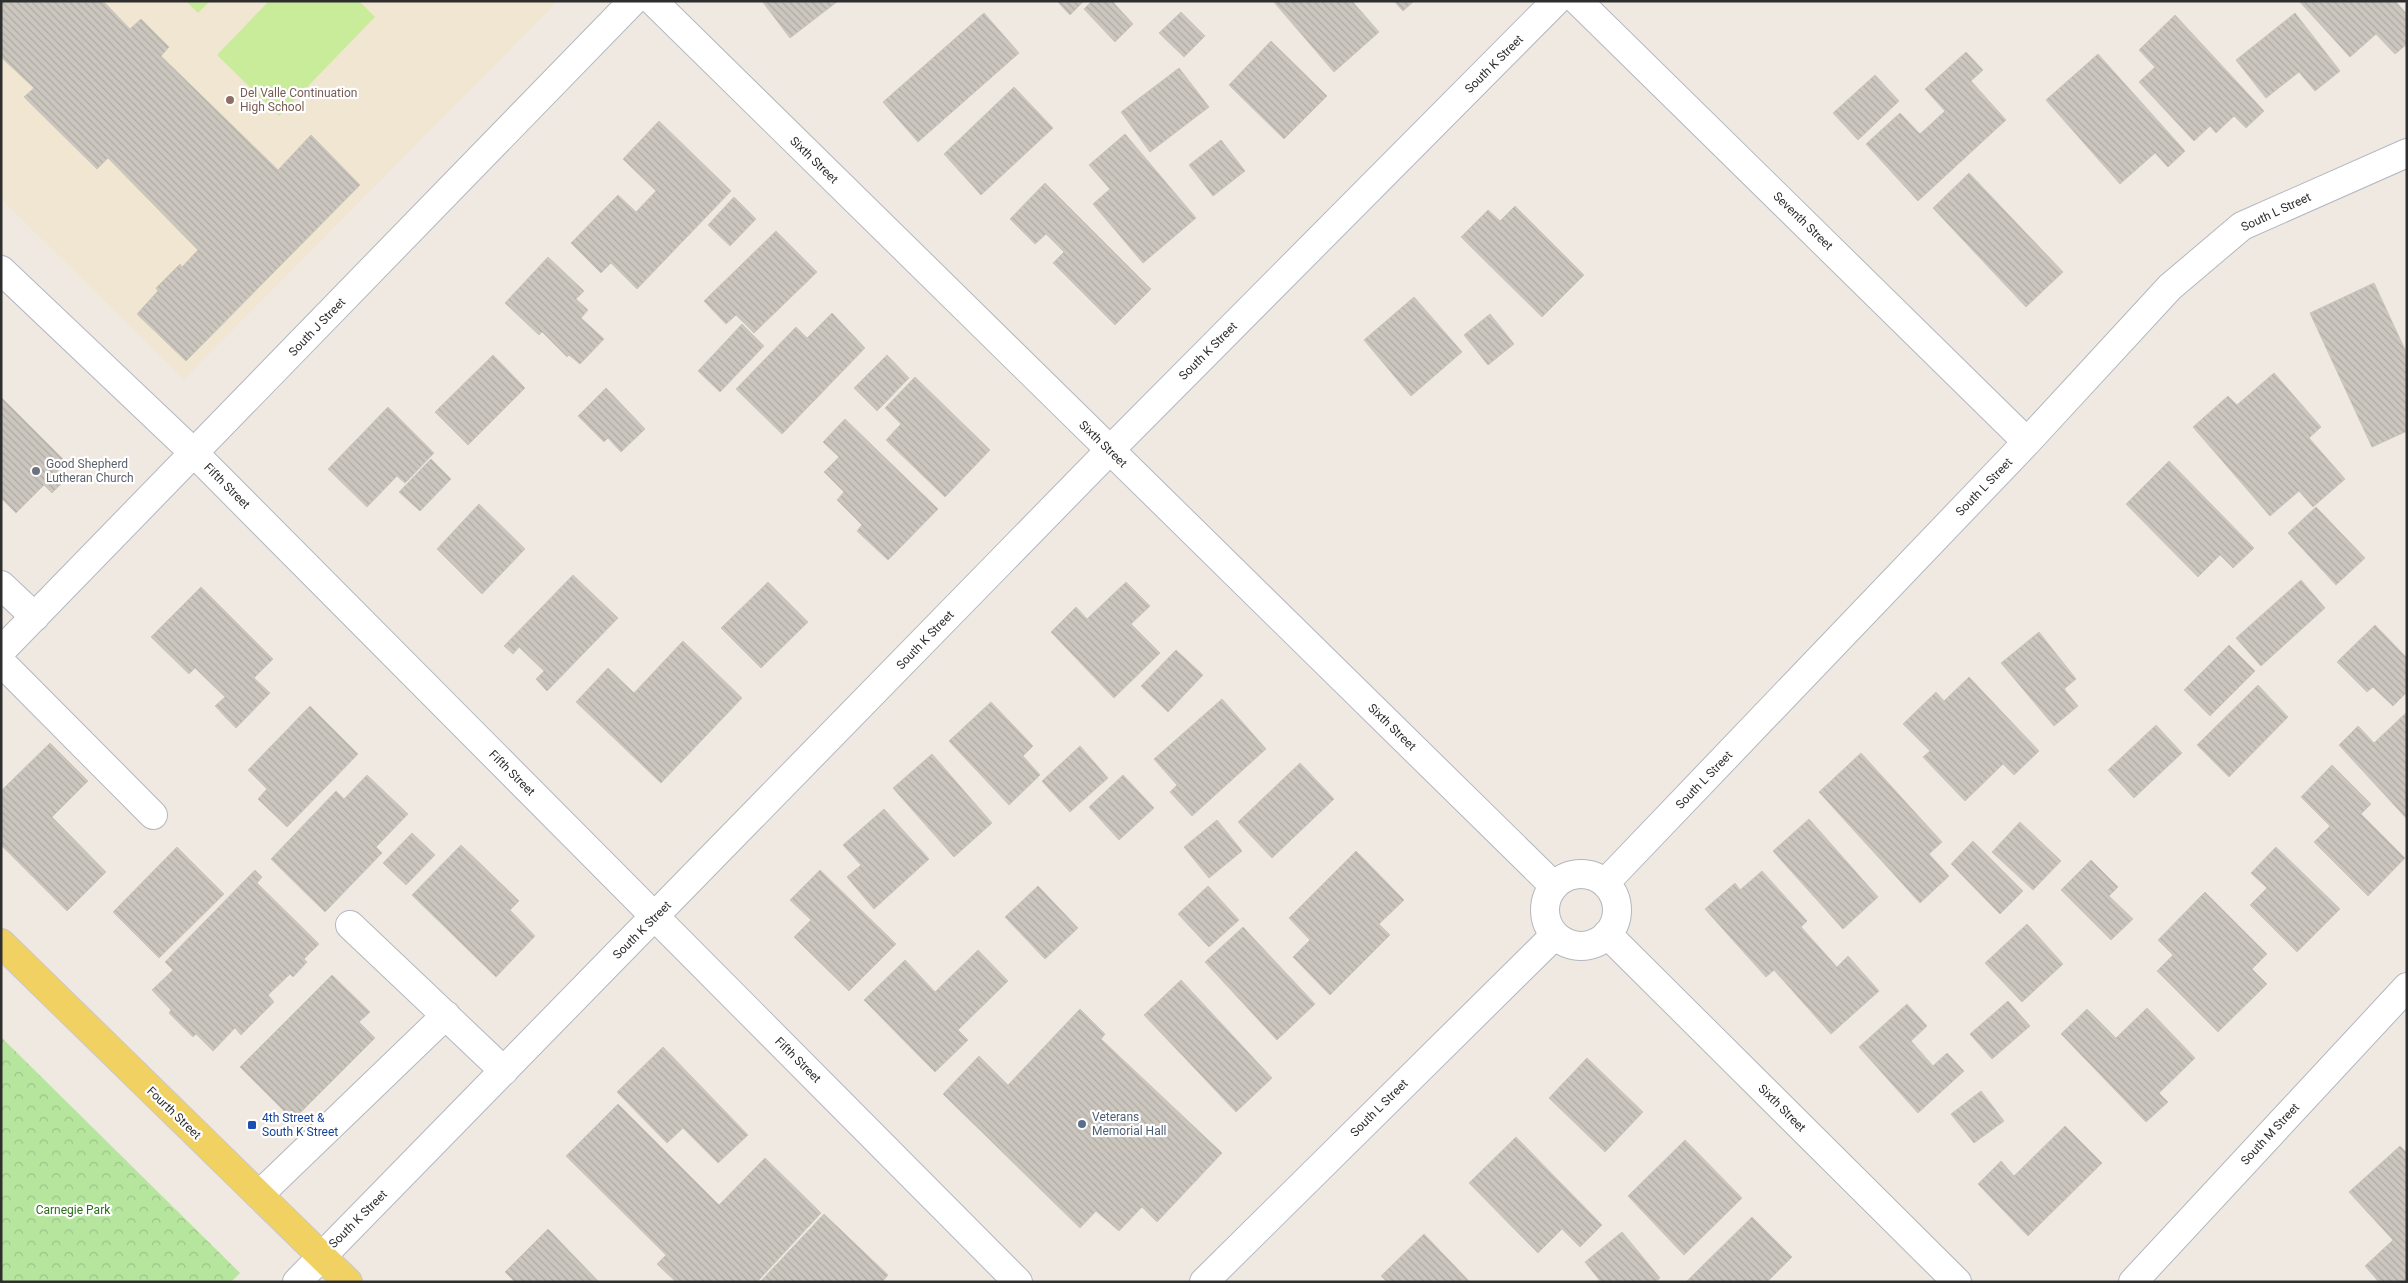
<svg xmlns="http://www.w3.org/2000/svg" width="2408" height="1283" viewBox="0 0 2408 1283" font-family="Roboto,sans-serif">
  <defs>
    <pattern id="forest-crowns" width="20" height="18" patternUnits="userSpaceOnUse" patternTransform="scale(1.25)"><rect width="20" height="18" fill="#b6e59e"/><path d="M2 6a3 3 0 1 1 6 0M12 15a3 3 0 1 1 6 0" fill="none" stroke="#9dc588"/></pattern>
    <pattern id="building-back-hatch" width="6" height="6" patternUnits="userSpaceOnUse" patternTransform="scale(1.25)"><rect width="6" height="6" fill="#cbc7bf"/><path d="M-1 5l2 2M0 0l6 6M5-1l2 2" fill="none" stroke="#afaba4"/></pattern>
  </defs>
  <rect width="100%" height="100%" fill="#efe9e1"/>
  <path fill="#f0e6d1" d="M1 1H558L184 379 1 199Z"/>
  <path fill="url(#forest-crowns)" d="M1 1037 240 1273 231 1282H1Z"/>
  <path fill="#c9ec9a" d="M186 1H210L198 13Z
    M269 1H359L375 17 279 116 217 55Z"/>
  <path fill="url(#building-back-hatch)" stroke="#cbc5ba" d="M1 1H103L130 29 141 19 169 47 161 56 278 170 311 135 360 185 186 361 137 314 158 291 156 288 180 264 182 267 198 250 108 158 97 169 24 97 34 88 1 57Z
    M762 1H838L790 38Z
    M1057 1H1084L1070 15Z
    M1092 1H1112L1133 24 1115 42 1084 9Z
    M1273 1H1352L1379 32 1334 72Z
    M1394 1H1414L1403 11Z
    M2299 1H2395L2407 14V44L2395 54 2376 34 2350 57Z
    M1181 12 1205 36 1184 57 1159 33Z
    M984 13 1019 53 918 142 883 102Z
    M2295 13 2340 71 2315 91 2299 72 2266 98 2236 60Z
    M2175 15 2264 111 2246 128 2234 116 2216 133 2210 126 2194 141 2139 82 2155 67 2139 50Z
    M1271 41 1327 96 1284 139 1229 85Z
    M1966 52 1983 70 1971 81 2006 120 1918 201 1866 144 1900 113 1920 134 1945 111 1925 89Z
    M2098 54 2185 151 2168 167 2155 153 2120 184 2046 100Z
    M1179 68 1209 107 1150 152 1121 112Z
    M1875 75 1899 101 1858 140 1833 113Z
    M1014 87 1053 128 981 195 944 154Z
    M659 121 731 191 637 289 611 263 601 273 571 243 618 195 636 212 656 191 623 159Z
    M1125 134 1196 218 1143 263 1093 204 1110 189 1089 165Z
    M1221 140 1245 171 1213 196 1189 165Z
    M1969 173 2063 272 2026 307 1933 208Z
    M1045 183 1151 289 1115 325 1053 263 1064 252 1046 234 1035 244 1010 219Z
    M734 197 756 219 730 246 708 225Z
    M1515 206 1584 275 1542 317 1461 237 1488 210 1500 221Z
    M776 231 817 272 754 333 736 315 726 324 704 301Z
    M548 257 584 291 576 299 588 310 581 318 604 339 580 364 569 355 567 357 542 332 539 335 505 303Z
    M2374 283 2407 354V431L2372 447 2310 313Z
    M1414 297 1462 352 1411 396 1364 340Z
    M832 313 865 348 782 434 736 389 796 327 807 338Z
    M1490 314 1514 344 1488 365 1464 335Z
    M742 324 764 346 720 392 698 371Z
    M493 355 525 388 468 445 435 412Z
    M887 355 909 378 877 411 854 388Z
    M2274 373 2321 427 2309 438 2345 479 2313 507 2299 491 2270 516 2193 427 2228 396 2237 405Z
    M915 377 990 450 945 497 886 440 901 424 885 408Z
    M606 388 645 429 621 452 608 438 604 442 578 416Z
    M1 397 66 462 55 474 63 482 52 493 44 485 16 513 1 498Z
    M388 407 434 453 405 483 397 476 367 507 328 469Z
    M845 419 938 509 888 560 857 531 862 525 837 500 844 492 824 472 839 457 823 442Z
    M431 459 451 479 420 511 399 492Z
    M2169 461 2254 548 2233 568 2220 555 2198 577 2126 504Z
    M479 504 525 549 482 594 437 549Z
    M2316 507 2365 558 2336 585 2288 533Z
    M573 575 618 618 547 691 536 679 544 671 519 647 513 654 504 646Z
    M2301 580 2325 608 2261 666 2236 638Z
    M768 582 808 622 761 668 721 628Z
    M1126 582 1150 606 1131 624 1160 653 1114 698 1051 632 1076 607 1087 619Z
    M201 587 273 659 254 678 270 693 236 728 215 706 225 697 195 668 189 674 151 637Z
    M2375 625 2407 658V692L2393 706 2373 687 2367 692 2337 662Z
    M2039 632 2076 679 2064 689 2078 706 2054 726 2001 663Z
    M683 641 742 698 661 783 576 702 608 668 634 693Z
    M2229 645 2255 671 2210 716 2184 690Z
    M1176 650 1203 675 1168 712 1141 686Z
    M1969 677 2039 751 2014 775 2003 764 1965 801 1923 757 1930 751 1903 724 1936 692 1944 701Z
    M2258 685 2288 717 2229 777 2197 745Z
    M1222 699 1266 749 1192 816 1170 792 1177 785 1154 759Z
    M991 702 1033 746 1023 756 1040 775 1009 805 949 741Z
    M310 706 358 754 287 827 258 799 267 789 248 770Z
    M2407 712V819L2339 745 2358 726 2374 743Z
    M2156 725 2182 753 2134 798 2108 770Z
    M50 743 88 781 52 817 106 872 67 911 1 845V791Z
    M1080 746 1108 778 1070 812 1042 781Z
    M1861 753 1942 842 1929 854 1949 876 1920 903 1819 792Z
    M932 754 992 823 954 857 893 788Z
    M1300 763 1334 799 1272 858 1238 822Z
    M2332 765 2371 804 2361 814 2405 858 2368 896 2314 842 2330 826 2301 797Z
    M367 775 408 814 376 847 382 853 325 912 271 859 336 791 344 799Z
    M1123 775 1154 808 1119 840 1089 807Z
    M884 809 929 859 874 909 847 877 861 865 843 845Z
    M1809 819 1878 897 1843 929 1773 851Z
    M1217 820 1242 851 1209 878 1184 847Z
    M2020 822 2061 861 2033 890 1992 852Z
    M412 833 435 855 406 885 383 863Z
    M1973 841 2023 891 2000 914 1951 864Z
    M461 845 519 901 510 910 535 936 496 977 412 895Z
    M177 847 224 894 159 958 113 912Z
    M2276 847 2340 909 2297 952 2250 905 2267 888 2251 873Z
    M1356 851 1404 900 1379 924 1390 935 1330 995 1293 957 1310 940 1289 918Z
    M2091 860 2118 887 2109 896 2133 919 2111 940 2061 890Z
    M255 870 262 877 257 883 319 944 304 959 307 962 293 977 290 974 268 995 274 1002 241 1035 235 1028 213 1051 196 1034 193 1037 169 1013 171 1010 152 990 173 970 165 962Z
    M820 870 896 944 849 991 794 937 811 920 790 900Z
    M1762 871 1807 921 1801 927 1837 967 1848 956 1879 991 1831 1034 1774 970 1766 977 1705 909 1735 883 1740 890Z
    M1038 886 1078 928 1045 959 1005 917Z
    M1208 886 1239 920 1209 947 1178 914Z
    M2205 892 2267 954 2252 969 2267 984 2218 1032 2157 971 2173 955 2158 940Z
    M2027 924 2063 964 2022 1002 1985 963Z
    M1243 927 1315 1004 1277 1040 1205 962Z
    M978 950 1008 981 958 1030 968 1040 935 1072 864 1000 905 960 935 992Z
    M332 975 370 1012 359 1022 375 1038 293 1120 240 1067Z
    M1181 980 1272 1078 1236 1112 1144 1015Z
    M2008 1001 2030 1026 1992 1059 1970 1034Z
    M1907 1004 1927 1026 1911 1041 1933 1066 1947 1053 1964 1071 1918 1113 1859 1047Z
    M2147 1008 2195 1058 2159 1093 2168 1102 2146 1122 2061 1034 2087 1009 2116 1038Z
    M1080 1009 1105 1034 1101 1039 1222 1153 1157 1222 1142 1207 1119 1231 1096 1211 1080 1228 943 1094 979 1056 1008 1085Z
    M663 1047 748 1135 718 1163 683 1128 667 1143 617 1092Z
    M1587 1058 1643 1112 1605 1152 1549 1098Z
    M1981 1091 2004 1121 1974 1143 1951 1114Z
    M618 1104 719 1205 765 1158 821 1213 757 1282H676L657 1264 666 1255 566 1156Z
    M2065 1126 2102 1163 2028 1236 1978 1184 2001 1161 2014 1176Z
    M1516 1137 1602 1225 1580 1247 1562 1229 1538 1253 1469 1183Z
    M1685 1140 1742 1198 1684 1255 1628 1196Z
    M2400 1146 2407 1153V1282H2379L2365 1266 2393 1240 2349 1192Z
    M824 1214 888 1275 882 1282H760Z
    M1752 1217 1792 1257 1767 1282H1686Z
    M548 1229 599 1282H515L505 1272Z
    M1622 1232 1660 1278 1655 1282H1601L1585 1262Z
    M1424 1234 1470 1282H1387L1381 1276Z"/>
  <g fill="none" stroke-linecap="round" stroke-linejoin="round">
    <defs>
      <path id="minor" d="M653 1 1554 886
        M1578 1 2027 442
        M1 270 195 454 1018 1282
        M1 585 35 617
        M1 651 633 1
        M1 662 153 815
        M1545 910a36 36 0 1 1 72 0a36 36 0 1 1-72 0Z
        M1605 883 2027 442 2170 287 2242 226 2407 153
        M350 925 504 1071
        M1607 934 1957 1282
        M259 1195 446 1015
        M297 1282 1110 450 1556 1
        M1204 1282 1555 935
        M2133 1282 2407 987"/>
      <path id="major" d="M1 943 348 1282"/>
    </defs>
    <use href="#minor" stroke="#b4b7c1" stroke-width="30"/>
    <use href="#major" stroke="#c9c9c9" stroke-width="30"/>
    <use href="#minor" stroke="#fff" stroke-width="28"/>
    <use href="#major" stroke="#f2d163" stroke-width="28"/>
  </g>
  <circle fill="#8d6e63" stroke="#fff" stroke-width="2" cx="230" cy="100" r="5"/>
  <circle fill="#6b7280" stroke="#fff" stroke-width="2" cx="36" cy="471" r="5"/>
  <circle fill="#5c6f8a" stroke="#fff" stroke-width="2" cx="1082" cy="1124" r="5"/>
  <rect fill="#1a4fb4" stroke="#fff" stroke-width="2" x="247" y="1120" width="10" height="10" rx="2.5"/>
  <g text-anchor="middle" dominant-baseline="central" stroke-width="4.5" stroke-linejoin="round" paint-order="stroke">
    <g font-size="12" fill="#2e2e2e" stroke="#fff">
      <text transform="translate(1494 64) rotate(-45)">South K Street</text>
      <text transform="translate(814 160) rotate(44)">Sixth Street</text>
      <text transform="translate(2276 212) rotate(-25)">South L Street</text>
      <text transform="translate(1803 221) rotate(44)">Seventh Street</text>
      <text transform="translate(317 327) rotate(-46)">South J Street</text>
      <text transform="translate(1208 351) rotate(-45)">South K Street</text>
      <text transform="translate(1103 444) rotate(44)">Sixth Street</text>
      <text transform="translate(227 486) rotate(45)">Fifth Street</text>
      <text transform="translate(1984 487) rotate(-46)">South L Street</text>
      <text transform="translate(925 640) rotate(-46)">South K Street</text>
      <text transform="translate(1392 727) rotate(44)">Sixth Street</text>
      <text transform="translate(512 773) rotate(45)">Fifth Street</text>
      <text transform="translate(1704 780) rotate(-46)">South L Street</text>
      <text transform="translate(642 930) rotate(-45)">South K Street</text>
      <text transform="translate(798 1060) rotate(45)">Fifth Street</text>
      <text transform="translate(1379 1108) rotate(-45)">South L Street</text>
      <text transform="translate(1782 1108) rotate(45)">Sixth Street</text>
      <text transform="translate(174 1113) rotate(44)">Fourth Street</text>
      <text transform="translate(2270 1134) rotate(-47)">South M Street</text>
      <text transform="translate(358 1219) rotate(-45)">South K Street</text>
    </g>
    <g font-size="12" fill="#785e54" stroke="#fff" text-anchor="start">
      <text x="240" y="93">Del Valle Continuation<tspan x="240" dy="14">High School</tspan></text>
    </g>
    <g font-size="12" fill="#5b616d" stroke="#fff" text-anchor="start">
      <text x="46" y="464">Good Shepherd<tspan x="46" dy="14">Lutheran Church</tspan></text>
    </g>
    <g font-size="12" fill="#4e5e75" stroke="#fff" text-anchor="start">
      <text x="1092" y="1117">Veterans<tspan x="1092" dy="14">Memorial Hall</tspan></text>
    </g>
    <g font-size="12" fill="#164399" stroke="#fff" text-anchor="start">
      <text x="262" y="1118">4th Street &amp;<tspan x="262" dy="14">South K Street</tspan></text>
    </g>
    <g font-size="12" fill="#2c6e1b" stroke="#fff">
      <text x="73" y="1210">Carnegie Park</text>
    </g>
  </g>
  <rect width="2408" height="1283" fill="none" stroke="#2e2e2e" stroke-width="5"/>
</svg>
